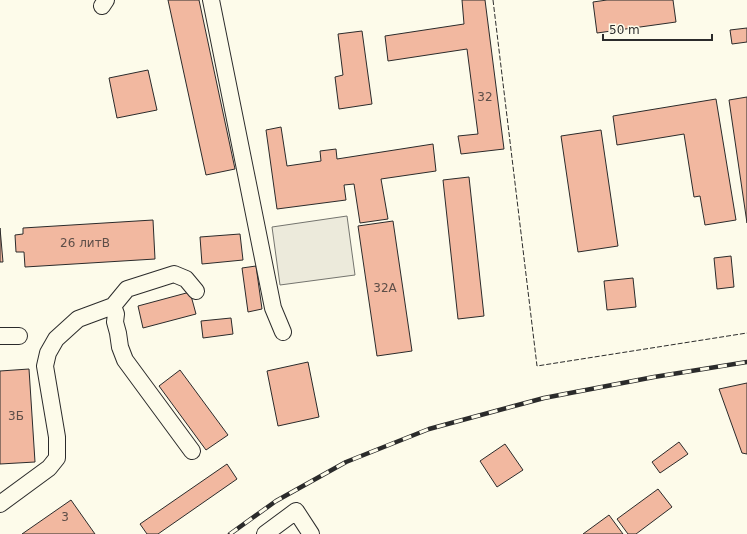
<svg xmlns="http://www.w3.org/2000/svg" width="747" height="534" viewBox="0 0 747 534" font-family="'DejaVu Sans',sans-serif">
  <rect width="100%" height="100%" fill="#fdfbea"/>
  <path fill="#eceadb" stroke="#74746e" d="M347 216 355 275 280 285 272 227Z"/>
  <path fill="#f2b8a0" stroke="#2b2b2b" d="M168 0H199L235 169 206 175Z
    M462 0H485L504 149 461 154 458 136 478 134 467 49 388 61 385 36 464 24Z
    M607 0H673L676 22 597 33 593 2Z
    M747 28V42L732 44 730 30Z
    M362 31 372 104 339 109 335 77 343 75 338 34Z
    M148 70 157 110 117 118 109 78Z
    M747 97V223L729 100Z
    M716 99 736 220 705 225 700 196 694 197 684 134 617 145 613 116Z
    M281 127 287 166 321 161 320 151 336 149 337 159 433 144 436 171 381 179 388 219 360 223 354 184 344 185 346 200 277 209 266 130Z
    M601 130 618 246 578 252 561 136Z
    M469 177 484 316 458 319 443 180Z
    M153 220 155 259 25 267 24 252H16L15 235 23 234V228Z
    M393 221 412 351 377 356 358 226Z
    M0 228 3 262H0Z
    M240 234 243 260 202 264 200 237Z
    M731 256 734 287 717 289 714 258Z
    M256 266 262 309 248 312 242 268Z
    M633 278 636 307 607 310 604 281Z
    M190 292 196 314 143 328 138 306Z
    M231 318 233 334 203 338 201 321Z
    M308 362 319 417 278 426 267 371Z
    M29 369 35 462 0 464V371Z
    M180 370 228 435 206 450 159 386Z
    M747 383V454L742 453 719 389Z
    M679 442 688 454 660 473 652 462Z
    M505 444 523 470 497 487 480 461Z
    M227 464 237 479 158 534H147L140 524Z
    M658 489 672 507 636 534H628L617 519Z
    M71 500 95 534H22Z
    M609 515 623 534H583Z"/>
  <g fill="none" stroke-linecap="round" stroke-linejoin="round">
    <defs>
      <path id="minor" d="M211 0 273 308 283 332
        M102 6 106 0
        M113 306 116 314 115 322 118 333 120 347 125 360 192 451
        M0 336H19
        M0 504 49 468 57 458V437L45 366 48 353 56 339 78 319 113 306 127 289 174 274 186 279 196 291
        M265 534 296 511 311 534"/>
    </defs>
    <use href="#minor" stroke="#2b2b2b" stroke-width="18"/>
    <use href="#minor" stroke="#fdfbea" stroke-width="16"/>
    <defs>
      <path id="rail" d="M230 534 276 501 346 462 429 429 544 398 654 377 747 362"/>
    </defs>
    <use href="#rail" stroke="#2b2b2b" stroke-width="4.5"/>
    <use href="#rail" stroke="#fdfbea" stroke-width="3" stroke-dasharray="9" stroke-linecap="butt"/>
    <path stroke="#2b2b2b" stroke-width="1" stroke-dasharray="5 2" stroke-linecap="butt" d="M493 0 537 366 747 333"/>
  </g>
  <g text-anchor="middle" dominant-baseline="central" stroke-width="3" stroke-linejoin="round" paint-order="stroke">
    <g font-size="12" fill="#5d4e48">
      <text x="485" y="97">32</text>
      <text x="85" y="243">26 литВ</text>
      <text x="385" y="288">32А</text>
      <text x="16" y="416">3Б</text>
      <text x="65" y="517">3</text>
    </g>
  </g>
  <path d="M603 34v6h109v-6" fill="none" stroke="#2b2b2b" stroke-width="2"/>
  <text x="609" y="34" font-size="12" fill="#2b2b2b" stroke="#fdfbea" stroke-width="3" paint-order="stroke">50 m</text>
</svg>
